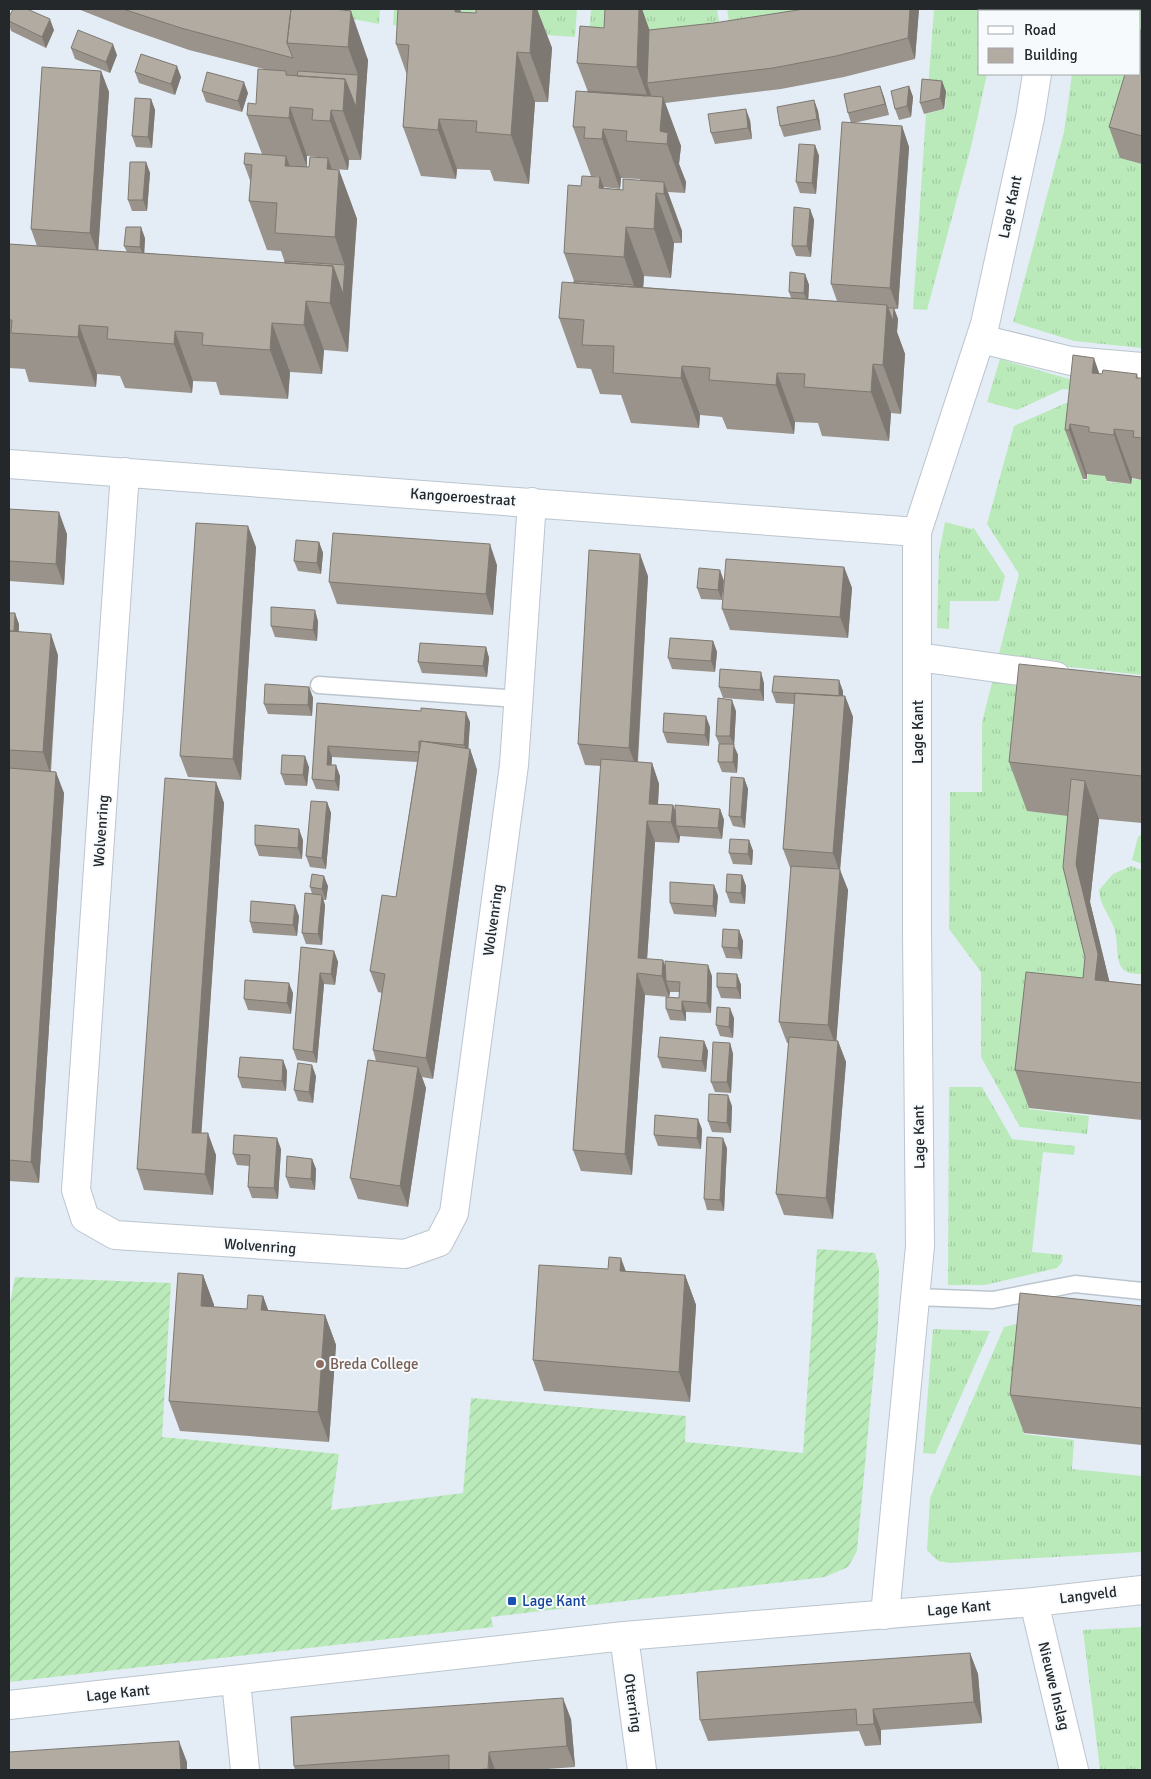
<svg xmlns="http://www.w3.org/2000/svg" width="1151" height="1779" viewBox="0 0 1151 1779" font-family="Signika,sans-serif">
  <defs>
    <pattern id="grass-tufts" width="24" height="20" patternUnits="userSpaceOnUse" patternTransform="scale(1.25)"><rect width="24" height="20" fill="#baeaba"/><path d="M3 7l-1-3M5 7V3M7 7l1-3M15 17l-1-3M17 17v-4M19 17l1-3" fill="none" stroke="#a0c9a0"/></pattern>
    <pattern id="garden-furrows" width="10" height="10" patternUnits="userSpaceOnUse" patternTransform="scale(1.25)"><rect width="10" height="10" fill="#baeaba"/><path d="M-1 1l2-2M0 10L10 0M9 11l2-2" fill="none" stroke="#a0c9a0"/></pattern>
  </defs>
  <rect width="100%" height="100%" fill="#e4edf6"/>
  <path fill="url(#grass-tufts)" d="M300 9H380L379 24Z
    M394 9H577L575 37 393 25Z
    M591 9H717L720 29 589 38Z
    M727 9H831L730 28Z
    M934 9H1030L1029 11H980V74H987L971 147 927 310 913 309 926 114 945 109 946 92 928 89Z
    M1082 9H1142V348L1074 341 1013 322 1064 132 1072 74H1140V11H1082Z
    M1000 359 1069 379 1114 384 1113 395 1063 389 1017 410 987 402Z
    M1066 403 1089 405 1083 480H1087L1088 474 1107 476V482L1131 484 1132 479 1142 480V675L1044 664 999 654 1019 574 987 524 1014 426Z
    M945 522 972 529 973 527 1005 576 999 601H950L949 629 937 628 939 553Z
    M994 675 1041 687 1027 811 1084 817 1076 905 1098 995 1039 1010 1029 1109 1089 1116 1087 1134 1020 1127 981 1057V972L949 929 950 792H982V722Z
    M1142 834V864L1132 860 1138 837Z
    M1131 866 1142 870V974C1111 976 1120 952 1115 931 1111 916 1100 907 1099 890L1113 874Z
    M949 1087H982L1012 1139 1075 1146 1074 1155 1043 1152 1032 1252 1063 1255 1062 1262 1057 1268 985 1285H948Z
    M1028 1321 1034 1331 1023 1434 1074 1440 1072 1469 1142 1476V1552L950 1563 938 1561 927 1550 930 1498 1004 1327Z
    M933 1329 990 1331 935 1454 923 1453Z
    M1142 1627V1770H1100L1083 1630Z"/>
  <path fill="url(#garden-furrows)" d="M817 1249 875 1253 879 1269 878 1325 857 1551 848 1567 825 1577 491 1617 493 1627 9 1682V1309L15 1277 171 1283 162 1437 339 1454 331 1510 463 1493 471 1398 686 1416 685 1442 803 1453Z"/>
  <g fill="none" stroke-linecap="round" stroke-linejoin="round">
    <defs>
      <path id="service" d="M319 685 519 699
        M916 1297 993 1300 1075 1284 1142 1291"/>
      <path id="minor" d="M1046 11 1047 9
        M981 339 1071 361 1142 367
        M9 464 917 532
        M125 472 76 1190 85 1218 115 1235 405 1254 439 1242 454 1213 514 765 532 502
        M918 657 1056 676
        M1034 1602 1074 1770
        M885 1615 920 1246 917 931V532L985 324 1030 118 1037 74
        M624 1636 642 1770
        M236 1681 245 1770
        M9 1705 624 1636 1034 1602 1142 1590"/>
    </defs>
    <use href="#service" stroke="#bcc5ce" stroke-width="19"/>
    <use href="#minor" stroke="#bcc5ce" stroke-width="30"/>
    <use href="#service" stroke="#fff" stroke-width="16"/>
    <use href="#minor" stroke="#fff" stroke-width="28"/>
  </g>
  <path fill="#99938b" fill-rule="evenodd" d="M78 9H337L368 60 361 160H349L348 170 331 169 339 170 357 219 348 352 324 350 322 374 290 372 288 399 220 395 216 382 193 381 192 393 125 388 120 376 97 374 96 387 29 382 25 369 9 368V244L37 246 31 229 101 71 109 92 98 250 127 252 124 246 145 238 144 253 285 263 281 251 267 250 249 201 251 183 244 164 262 154 247 115 256 104 264 69 189 50 126 28ZM307 156 326 158 309 167 290 166 307 167Z
    M476 9H537L552 48 548 102H535L529 184 494 181 490 170 457 169 456 179 421 176 403 127 407 75 396 44 461 12 476 13Z
    M642 9 649 30 919 9 915 59 844 77 781 89 665 103 681 146 679 164 686 182 685 193 668 192 682 231V243H674L671 278 644 276 643 287 791 298 789 292 805 274 809 285 808 299 837 301 831 284 851 123 848 113 880 86 884 97 889 115 854 123 902 126 909 147 898 309H894L898 319 897 332 905 354 901 414 891 413 889 441 822 436 818 423 795 422 794 434 727 429 722 417 700 415 699 428 631 423 621 395 600 394 591 369 577 368 559 318 574 281 564 253 581 186 599 177 598 176H591L573 127 588 92 577 63 604 28ZM621 178 640 179V180L623 190 604 188 603 187 620 189Z
    M9 17 54 30 46 48 11 31 9 24Z
    M1142 31V164L1120 158 1109 127Z
    M71 48 117 55 110 73 75 59Z
    M135 72 181 77 175 95 139 83Z
    M942 81 946 92 944 109 924 114 920 103Z
    M909 86 913 97 911 117 899 120 895 109Z
    M202 91 248 93 242 112 206 102Z
    M151 99 155 110 152 148 136 147 132 136Z
    M814 100 818 111 821 130 784 137 780 126Z
    M750 120 752 139 715 144 711 133Z
    M815 145 819 156 816 194 800 193 796 182Z
    M146 162 150 173 147 211H132L128 200Z
    M810 209 814 220 811 257 796 256 792 246Z
    M1099 374H1137L1138 378H1142V480L1132 478 1131 484 1107 481 1105 476 1087 474V479H1083L1065 430Z
    M9 509 67 534 64 585 9 581Z
    M319 542 323 553 321 574 298 571 294 561Z
    M256 547 241 780 188 777 180 756Z
    M497 565 493 615 337 604 329 582Z
    M844 567 852 588 848 638 730 630 722 609Z
    M720 570 722 600 701 599 697 588Z
    M648 576 638 762 652 763 659 784 658 804 673 805 675 812 720 809 724 820 722 839 680 836 679 843 655 842 647 959 666 966 712 976 711 1013 686 1012V1021L670 1020 666 1009 679 998 680 992H670L669 997 645 995 632 1175 581 1171 573 1150 601 766 585 765 578 744Z
    M9 613 19 624V632L58 655 51 772 64 793 39 1183 9 1181Z
    M318 621 317 641 275 637 271 626Z
    M713 641 717 652 715 672 672 669 668 658Z
    M486 647 489 658 487 677 422 673 418 662Z
    M1142 677V823L1099 819 1090 902 1109 981 1142 985V1120L1029 1108 1015 1070 1083 978 1085 957 1068 816 1027 811 1009 762Z
    M764 683V701L723 698 719 687Z
    M309 687 313 698 312 716 268 714 264 704Z
    M843 691V696H845L853 717 840 870 848 890 836 1041H838L846 1062 833 1219 784 1215 776 1194 789 1043H787L779 1022 791 870 783 849 794 704 776 703 772 692Z
    M317 703 470 722 468 749H470L477 770 433 1079 422 1077 426 1088 408 1207 358 1199 350 1178 376 1061 373 1050 382 993 378 992 370 971 396 897 417 762 332 757 331 765 340 776 339 791 316 789 312 779Z
    M736 711 734 746 738 755 737 773 722 772 718 762 719 744 716 736Z
    M710 727 709 746 667 743 663 732Z
    M309 767 307 786 285 785 281 774Z
    M744 778 748 789 745 828 733 826 729 816Z
    M216 782 224 803 201 1133 216 1155 213 1195 144 1190 137 1169Z
    M327 802 331 813 326 869 310 867 306 856Z
    M303 840 302 859 259 856 255 845Z
    M749 840 753 851 752 865 733 864 729 853Z
    M742 875 746 886 745 904 730 903 726 892Z
    M714 885 718 896 716 917 674 914 670 903Z
    M328 886 326 900H323L325 905 322 945 306 944 302 933 312 894 310 887Z
    M299 916 297 936 253 933 250 922Z
    M739 930 743 941 742 959 726 958 722 947Z
    M301 947 334 951 338 962 335 985 324 984 317 1063 297 1060 293 1049Z
    M737 974 741 985V999L721 998 717 987Z
    M293 993 291 1014 248 1010 244 999Z
    M734 1018 733 1038 720 1036 716 1025Z
    M704 1041 708 1051 706 1072 662 1068 658 1057Z
    M730 1043 733 1054 731 1093 715 1092 711 1082Z
    M283 1060 287 1071 286 1091 242 1088 238 1077Z
    M316 1076 313 1103 298 1101 294 1090Z
    M732 1106 731 1133 712 1132 708 1121Z
    M702 1129 701 1149 658 1146 654 1135Z
    M727 1148 724 1211 707 1210 704 1199Z
    M281 1149 278 1199 252 1198 248 1187 249 1166 237 1165 233 1154Z
    M312 1159 316 1169 315 1190 290 1188 286 1177Z
    M626 1271 685 1275 696 1305 690 1402 544 1391 533 1360Z
    M203 1275 214 1305V1307L247 1309 263 1296 268 1310 325 1315 336 1345 329 1442 180 1431 169 1401Z
    M1142 1306V1445L1024 1433 1010 1395Z
    M970 1653 978 1674 982 1723 881 1730V1745L865 1746 859 1731 708 1741 700 1720Z
    M571 1719 575 1767 534 1770H295L294 1766Z"/>
  <path fill="#7d7871" d="M455 9H460L474 48 455 12Z
    M533 9H537L552 48 548 102 530 53Z
    M639 9H642L657 51 647 83 654 104H655L653 144 645 123 647 95 637 67Z
    M910 9H919L915 59 908 38Z
    M351 11 368 60 361 160 343 111 345 79 358 75 348 47Z
    M50 19 54 30 46 48 42 37Z
    M113 44 117 55 110 73 106 62Z
    M517 52 535 102 529 184 511 135Z
    M177 66 181 77 175 95 171 84Z
    M101 71 109 92 98 254 90 233Z
    M942 81 946 92 944 109 940 98Z
    M244 82 248 93 242 112 238 101Z
    M880 86 884 97 889 115 885 104Z
    M909 86 913 97 911 117 907 106Z
    M663 97 681 146 679 164 686 182 685 193 667 144 660 131Z
    M151 99 155 110 152 148 148 137Z
    M814 100 818 111 821 130 817 119Z
    M290 107 307 156V167L289 118Z
    M746 109 750 120 752 139 748 128Z
    M331 110 349 160 348 170 330 121Z
    M439 119 457 169 456 179 438 130Z
    M902 126 909 147 898 309 890 288Z
    M603 129 621 178 620 189 602 139Z
    M815 145 819 156 816 194 812 183Z
    M286 156 304 205 285 166Z
    M328 158 338 187 339 170 357 219 352 286 335 237 327 169Z
    M146 162 150 173 147 211 143 200Z
    M600 177 618 227 599 188Z
    M664 182 682 231V243L664 194Z
    M656 193 674 243 671 278 654 229Z
    M810 209 814 220 811 257 807 246Z
    M141 227 145 238 144 258 140 247Z
    M626 227 644 276 640 336 634 285 624 257Z
    M345 265 352 286 348 352 330 303 333 266Z
    M805 274 809 285 808 304 804 293Z
    M306 301 324 350 322 374 304 325Z
    M887 305 893 321 894 308 898 319 897 332 905 354 901 414 883 365Z
    M272 323 290 372 288 399 270 350Z
    M79 325 97 374 96 387 78 337Z
    M175 331 193 381 192 393 174 344Z
    M1094 358 1111 407 1092 373Z
    M873 364 891 413 889 441 871 392Z
    M682 366 700 415 699 428 681 378Z
    M777 373 795 422 794 434 776 385Z
    M1070 424 1087 474V479L1069 430Z
    M1114 429 1132 478 1131 484 1114 435Z
    M59 512 67 534 64 585 56 564Z
    M248 526 256 547 241 780 233 759Z
    M319 542 323 553 321 574 317 563Z
    M490 544 497 565 493 615 486 594Z
    M640 554 648 576 637 769 629 748Z
    M844 567 852 588 848 638 840 617Z
    M720 570 724 581 722 600 718 590Z
    M315 610 318 621 317 641 313 630Z
    M15 613 19 624 18 642 14 631Z
    M51 634 58 655 50 773 43 752Z
    M713 641 717 652 715 672 711 661Z
    M486 647 489 658 487 677 483 666Z
    M761 672 764 683V701L760 690Z
    M839 680 843 691V707L839 696Z
    M309 687 313 698 312 716 308 705Z
    M845 696 853 717 840 870 848 890 836 1046 828 1025 840 873 833 853Z
    M732 700 736 711 734 746 738 755 737 773 733 762 734 745 730 736Z
    M466 712 470 722 468 755 464 745Z
    M706 716 710 727 709 746 705 735Z
    M328 746 332 757 331 776 327 765Z
    M470 749 477 770 433 1079 426 1058Z
    M305 756 309 767 307 786 303 775Z
    M652 763 659 784 657 821 649 804Z
    M336 765 340 776 339 791 335 781Z
    M56 772 64 793 39 1183 31 1162Z
    M744 778 748 789 745 828 741 817Z
    M1085 781 1099 819 1090 902 1112 992 1095 980 1076 864Z
    M216 782 224 803 200 1154 192 1133Z
    M327 802 331 813 326 869 322 858Z
    M673 805 681 826H676L680 836 679 843 671 822Z
    M720 809 724 820 722 839 718 828Z
    M647 821 655 842 646 974 638 958Z
    M299 829 303 840 302 859 298 848Z
    M749 840 753 851 752 865 748 854Z
    M742 875 746 886 745 904 741 893Z
    M324 876 328 886 326 900 322 889Z
    M714 885 718 896 716 917 713 906Z
    M322 895 325 905 322 945 318 934Z
    M295 905 299 916 297 936 293 925Z
    M739 930 743 941 742 959 738 948Z
    M334 951 338 962 335 985 331 974Z
    M663 960 671 981H666L670 992 669 997 662 976Z
    M708 965 712 976 711 1013 707 1003Z
    M320 973 324 984 317 1063 313 1052Z
    M637 973 645 995 632 1175 625 1154Z
    M737 974 741 985V999L737 988Z
    M289 983 293 993 291 1014 287 1003Z
    M682 1001 686 1012V1021L682 1011Z
    M730 1008 734 1018 733 1038 729 1027Z
    M704 1041 708 1051 706 1072 702 1061Z
    M838 1041 846 1062 833 1219 826 1198Z
    M730 1043 733 1054 731 1093 727 1082Z
    M283 1060 287 1071 286 1091 282 1081Z
    M312 1065 316 1076 313 1103 309 1092Z
    M418 1067 426 1088 408 1207 400 1186Z
    M728 1095 732 1106 731 1133 727 1123Z
    M698 1119 702 1129 701 1149 697 1138Z
    M208 1133 216 1155 213 1195 205 1174Z
    M277 1138 281 1149 278 1199 274 1188Z
    M723 1138 727 1148 724 1211 720 1200Z
    M312 1159 316 1169 315 1190 311 1179Z
    M621 1258 632 1288 620 1271Z
    M203 1275 214 1305 212 1336 201 1306Z
    M685 1275 696 1305 690 1402 679 1372Z
    M263 1296 274 1326 261 1310Z
    M325 1315 336 1345 329 1442 318 1412Z
    M970 1653 978 1674 982 1723 974 1702Z
    M563 1698 571 1719 575 1767 567 1746Z
    M873 1709 881 1730V1745L874 1724Z
    M179 1741 187 1762V1770H181Z
    M489 1752 495 1770H489Z"/>
  <path fill="#b2aba2" stroke="#7d7871" d="M13 9H27L50 19 42 37 9 21V17Z
    M123 9H291L287 43 293 58 181 28Z
    M291 9H334L351 11 348 47 287 43Z
    M398 9H455V12L476 13V9H533L530 53 517 52 511 135 476 132 477 121 439 119 438 130 403 127 409 45 396 44Z
    M605 9H639L637 67 577 63 580 26 604 28Z
    M804 9H910L908 38 836 56 773 68 647 83 649 30 714 23Z
    M78 30 113 44 106 62 71 48Z
    M1140 30 1142 31V136L1109 127 1125 74H1140Z
    M141 54 177 66 171 84 135 72Z
    M42 67 101 71 90 233 31 229Z
    M258 69 286 71V75L345 79 343 111 331 110 330 121 312 120 313 109 290 107 289 118 247 115 248 103 256 104Z
    M298 71 358 75 356 107 345 79 297 76Z
    M207 72 244 82 238 101 202 91Z
    M922 79 942 81 940 98 920 103Z
    M880 86 885 104 848 113 844 94Z
    M909 86 907 106 895 109 891 91Z
    M576 91 663 97 660 131 668 133 667 144 626 141 627 131 603 129 602 139 584 138 585 127H573Z
    M588 91 647 95V96L588 92Z
    M135 98 151 99 148 137 132 136Z
    M814 100 817 119 780 126 777 107Z
    M746 109 748 128 711 133 708 114Z
    M842 122 902 126 890 288 831 284Z
    M799 144 815 145 812 183 796 182Z
    M245 153 286 156 285 166 309 167 310 157 328 158 327 169 339 170 335 237 275 233 277 203 249 201 252 165 244 164Z
    M130 162H146L143 200H128Z
    M582 176 600 177 599 188 623 190V179L664 182V194L656 193 654 229 626 227 624 257 564 253 568 185 581 186Z
    M794 207 810 209 807 246H792Z
    M126 227H141L140 247 124 246Z
    M9 244 333 266 330 303 306 301 304 325 272 323 270 350 202 345 203 333 175 331 174 344 107 339 108 327 79 325 78 337 11 333 12 320H9Z
    M285 261 345 265 343 294 333 266 285 263Z
    M790 272 805 274 804 293 789 292Z
    M574 281 634 285V287L574 283Z
    M562 282 887 305 883 365 873 364 871 392 804 387 805 374 777 373 776 385 709 380 710 368 682 366 681 378 613 373 614 346 582 345 584 320 559 318Z
    M888 308H894L893 321Z
    M1073 355 1094 358 1092 373 1102 374 1103 370 1137 374 1136 378H1142V438L1133 437 1134 431 1114 429V435L1089 432V427L1070 424 1069 430H1065Z
    M9 509 59 512 56 564 9 561Z
    M196 523 248 526 233 759 180 756Z
    M333 533 490 544 486 594 329 582Z
    M296 540 319 542 317 563 294 561Z
    M589 550 640 554 629 748 578 744Z
    M726 559 844 567 840 617 722 609Z
    M699 568 720 570 718 590 697 588Z
    M271 607 315 610 313 630 271 626Z
    M9 613H15L14 631H9Z
    M9 631 51 634 43 752 9 750Z
    M670 638 713 641 711 661 668 658Z
    M420 643 486 647 483 666 418 662Z
    M1019 664 1142 677V776L1009 762Z
    M720 669 761 672 760 690 719 687Z
    M774 676 839 680V696L772 692Z
    M265 684 309 687 308 705 264 704Z
    M795 693 845 696 833 853 783 849Z
    M718 698 732 700 730 736H716Z
    M317 703 421 711V708L466 712 464 745 419 741V752L328 746 327 765H336L335 781 312 779Z
    M664 713 706 716 705 735 663 732Z
    M421 741 470 749 426 1058 373 1050 385 974 370 971 382 895 396 897Z
    M719 744H734L733 762H718Z
    M282 755 305 756 303 775 281 774Z
    M601 759 652 763 649 804 673 805 671 822 647 821 638 958 663 960 662 976 637 973 625 1154 573 1150Z
    M9 768 56 772 31 1162 9 1160Z
    M731 777 744 778 741 817 729 816Z
    M165 778 216 782 192 1133H208L205 1174 137 1169Z
    M1071 779 1085 781 1076 864 1098 954 1095 980 1142 985V1083L1015 1070 1026 972 1083 978 1085 957 1063 867Z
    M311 801 327 802 322 858 306 856Z
    M675 805 720 809 718 828 676 826Z
    M255 825 299 829 298 848 255 845Z
    M730 839 749 840 748 854 729 853Z
    M791 866 840 869 828 1025 779 1022Z
    M312 874 324 876 322 889 310 887Z
    M727 874 742 875 741 893 726 892Z
    M670 882 714 885 713 906 670 903Z
    M305 893 322 895 318 934 302 933Z
    M251 901 295 905 293 925 250 922Z
    M723 929 739 930 738 948 722 947Z
    M301 947 334 951 331 974 320 973 313 1052 293 1049Z
    M665 961 708 965 707 1003 682 1001V1011L666 1009V997L679 998 680 982 666 981Z
    M717 973 737 974V988L717 987Z
    M245 980 289 983 287 1003 244 999Z
    M717 1007 730 1008 729 1027 716 1025Z
    M660 1037 704 1041 702 1061 658 1057Z
    M789 1037 838 1041 826 1198 776 1194Z
    M713 1042 730 1043 727 1082H711Z
    M240 1057 283 1060 282 1081 238 1077Z
    M368 1060 418 1067 400 1186 350 1178Z
    M298 1063 312 1065 309 1092 294 1090Z
    M709 1094 728 1095 727 1123 708 1121Z
    M655 1115 698 1119 697 1138 654 1135Z
    M234 1135 277 1138 274 1188 248 1187 250 1155 233 1154Z
    M707 1137 723 1138 720 1200 704 1199Z
    M287 1156 312 1159 311 1179 286 1177Z
    M609 1257 621 1258 620 1271 685 1275 679 1372 533 1360 539 1265 608 1269Z
    M178 1273 203 1275 201 1306 247 1309 248 1295 263 1296 261 1310 325 1315 318 1412 169 1401Z
    M1020 1293 1142 1306V1408L1010 1395Z
    M970 1653 974 1702 873 1709 874 1724 857 1725 856 1709 700 1720 697 1672Z
    M563 1698 567 1746 489 1752 488 1769 470 1770H449V1755L294 1766 291 1717Z
    M179 1741 181 1770H9V1752Z"/>
  <circle fill="#8d6e63" stroke="#f6fafd" stroke-width="2" cx="320" cy="1364" r="5"/>
  <rect fill="#1a4fb4" stroke="#f6fafd" stroke-width="2" x="507" y="1596" width="10" height="10" rx="2.5"/>
  <g text-anchor="middle" dominant-baseline="central" stroke-width="4" stroke-linejoin="round" paint-order="stroke">
    <g font-size="15" fill="#24282b" stroke="#f6fafd">
      <text transform="translate(1010 207) rotate(-78)">Lage Kant</text>
      <text transform="translate(463 497) rotate(4)">Kangoeroestraat</text>
      <text transform="translate(918 732) rotate(-90)">Lage Kant</text>
      <text transform="translate(101 831) rotate(-86)">Wolvenring</text>
      <text transform="translate(493 920) rotate(-82)">Wolvenring</text>
      <text transform="translate(919 1137) rotate(-91)">Lage Kant</text>
      <text transform="translate(260 1246) rotate(4)">Wolvenring</text>
      <text transform="translate(1088 1595) rotate(-7)">Langveld</text>
      <text transform="translate(959 1608) rotate(-5)">Lage Kant</text>
      <text transform="translate(1054 1686) rotate(76)">Nieuwe Inslag</text>
      <text transform="translate(118 1693) rotate(-6)">Lage Kant</text>
      <text transform="translate(633 1703) rotate(82)">Otterring</text>
    </g>
    <g font-size="15" fill="#785e54" stroke="#f6fafd" text-anchor="start">
      <text x="330" y="1364">Breda College</text>
    </g>
    <g font-size="15" fill="#164399" stroke="#f6fafd" text-anchor="start">
      <text x="522" y="1601">Lage Kant</text>
    </g>
  </g>
  <rect width="1151" height="1779" fill="none" stroke="#24282b" stroke-width="20"/>
  <rect x="978" y="10" width="162" height="65" fill="#f6fafd" stroke="#a2a6a9"/>
  <rect x="988" y="26" width="25" height="8" fill="#ffffff" stroke="#a2a6a9"/>
  <text x="1024" y="35" font-size="15" fill="#24282b">Road</text>
  <rect x="988" y="48" width="25" height="15" fill="#b2aba2" stroke="#a2a6a9"/>
  <text x="1024" y="60" font-size="15" fill="#24282b">Building</text>
</svg>
